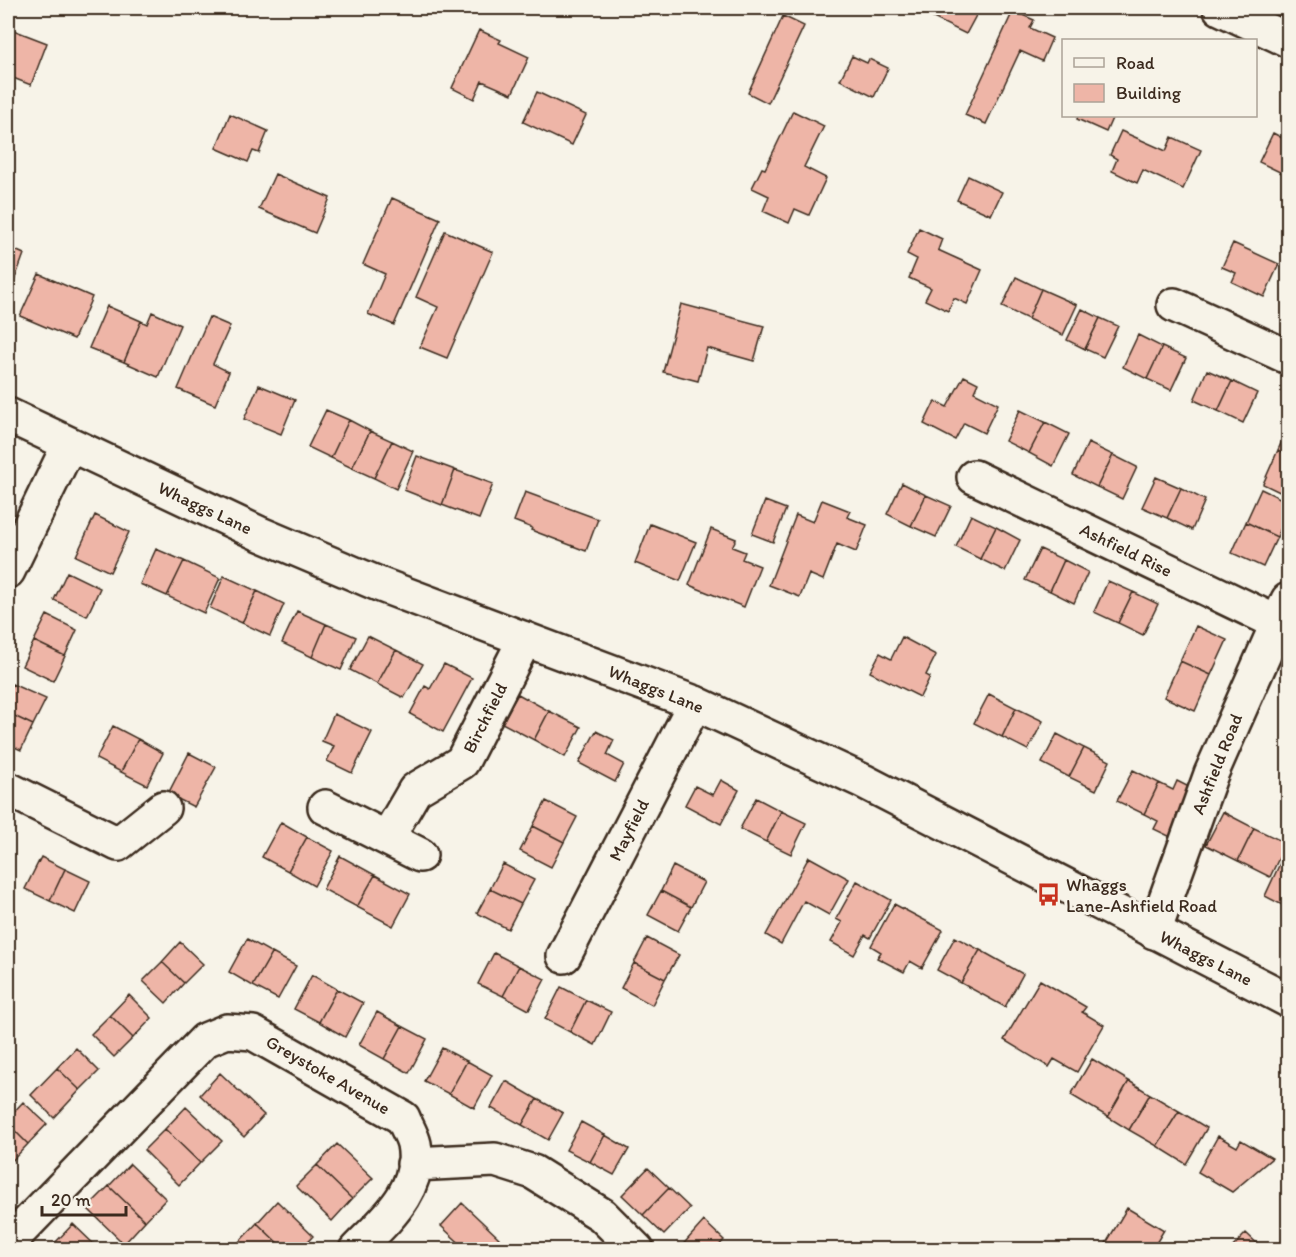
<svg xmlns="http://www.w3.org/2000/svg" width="1296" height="1257" viewBox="0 0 1296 1257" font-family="Itim,sans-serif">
  <rect width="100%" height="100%" fill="#f7f3e8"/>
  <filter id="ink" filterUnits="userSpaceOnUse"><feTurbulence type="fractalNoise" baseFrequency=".0167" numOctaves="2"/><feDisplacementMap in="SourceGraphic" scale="12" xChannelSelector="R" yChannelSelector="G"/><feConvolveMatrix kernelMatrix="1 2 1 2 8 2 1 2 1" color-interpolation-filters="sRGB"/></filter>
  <g filter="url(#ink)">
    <path fill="#eeb5a7" stroke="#3b2a1e" stroke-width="1.5" d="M930 8H980L966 34 927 15Z
      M1013 11 1034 20 1030 28 1052 38 1042 61 1020 51 986 124 965 115Z
      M783 16 804 26 768 103 748 93Z
      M8 28 47 43 31 85 8 76Z
      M479 30 501 40 499 43 529 57 512 94 482 81 474 99 452 88Z
      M852 56 867 63 869 59 888 68 874 97 840 80Z
      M537 92 586 115 572 145 523 122Z
      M793 111 824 126 804 167 826 178 809 215 795 209 789 223 763 211 769 196 752 188 762 168 765 169Z
      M230 114 268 131 259 153 253 151 248 162 216 148Z
      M1078 116H1113L1106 132 1077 119Z
      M1121 131 1166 151 1172 137 1201 150 1183 189 1143 170 1137 183 1112 171 1117 159 1110 155Z
      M1273 133 1288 141V176L1259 162Z
      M275 174 330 198 315 233 259 209Z
      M968 176 1002 192 991 215 957 200Z
      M392 198 440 219 394 325 368 314 385 274 363 264Z
      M919 228 942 239 938 250 982 270 967 304 954 298 948 311 925 300 931 288 909 278 917 259 907 254Z
      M445 231 493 252 447 358 420 347 438 307 416 297Z
      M1233 243 1279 264 1264 297 1232 282 1236 273 1222 267Z
      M8 247 24 254 8 298Z
      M39 274 92 297 74 339 20 316Z
      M1016 277 1041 289 1028 319 1002 307Z
      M1041 289 1077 305 1063 335 1028 319Z
      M681 304 764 326 754 361 707 348 698 381 663 372Z
      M107 306 141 321 124 362 89 348Z
      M1082 309 1100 318 1085 349 1067 340Z
      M152 312 180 325 158 377 124 362 141 321 147 324Z
      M209 317 230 326 213 364 229 372 215 405 178 389Z
      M1100 318 1118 326 1103 357 1085 349Z
      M1138 335 1162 347 1147 379 1123 367Z
      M1162 347 1186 358 1171 390 1147 379Z
      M1207 370 1232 381 1218 411 1194 400Z
      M964 376 978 383 974 392 998 404 984 433 964 423 955 440 924 424 935 401 947 407Z
      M1232 381 1257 393 1243 423 1218 411Z
      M259 385 295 400 281 434 244 419Z
      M326 410 349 420 331 458 308 447Z
      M1020 410 1045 422 1029 453 1005 441Z
      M349 420 370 431 352 468 331 458Z
      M1045 422 1069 434 1053 466 1029 453Z
      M1288 428V455L1278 450Z
      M370 431 392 441 374 478 352 468Z
      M392 441 413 451 396 489 374 478Z
      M1088 443 1113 455 1097 487 1073 475Z
      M1278 450 1288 455V496L1263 484Z
      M1113 455 1137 467 1122 499 1097 487Z
      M417 456 455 470 442 505 404 490Z
      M455 470 493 484 479 519 442 505Z
      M1156 477 1181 488 1167 518 1142 507Z
      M902 483 926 495 911 526 887 514Z
      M1181 488 1205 500 1192 530 1167 518Z
      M1261 489 1288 502V512L1277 537 1246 522Z
      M525 492 598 519 586 551 531 530 532 528 514 521Z
      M926 495 951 506 936 537 911 526Z
      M822 500 850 511 847 517 867 525 856 552 837 544 823 580 809 574 800 597 769 585 796 515 813 522Z
      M765 501 786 509 773 542 752 534Z
      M95 515 129 532 110 572 76 556Z
      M971 515 996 527 980 559 956 547Z
      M1246 522 1277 537 1263 567 1232 553Z
      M650 524 696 542 680 581 635 563Z
      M996 527 1020 540 1005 571 980 559Z
      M711 529 736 539 732 547 745 552 742 559 760 566 744 607 689 585Z
      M156 549 184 561 167 596 140 584Z
      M1040 549 1064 560 1050 591 1025 580Z
      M1064 560 1088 572 1074 603 1050 591Z
      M184 561 220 578 204 613 167 596Z
      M67 572 100 588 87 616 54 600Z
      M224 576 257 591 242 623 210 608Z
      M1108 581 1133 592 1118 623 1094 612Z
      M257 591 284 604 270 636 242 623Z
      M1133 592 1158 604 1143 635 1118 623Z
      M297 611 326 624 312 657 282 643Z
      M47 615 77 630 65 656 34 641Z
      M326 624 356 637 341 670 312 657Z
      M1196 626 1227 640 1211 675 1180 661Z
      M368 636 396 650 377 684 350 670Z
      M902 637 936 655 926 675 930 677 920 697 870 672 880 653 891 659Z
      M34 641 65 656 53 681 22 666Z
      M396 650 423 664 404 698 377 684Z
      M1180 661 1211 675 1195 711 1164 697Z
      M444 664 472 678 443 732 410 714 425 686 430 689Z
      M12 684 46 699 33 725 8 713V694Z
      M518 694 549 711 534 740 502 723Z
      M989 694 1016 708 1002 737 974 723Z
      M1016 708 1043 721 1028 750 1002 737Z
      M549 711 581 727 565 757 534 740Z
      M8 713 33 725 21 750 8 744Z
      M334 714 372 732 352 773 327 761 334 746 322 741Z
      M113 726 138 739 121 772 96 759Z
      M596 731 614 740 607 755 624 764 615 782 579 763Z
      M1057 734 1084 748 1069 777 1042 763Z
      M138 739 163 753 147 785 121 772Z
      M1084 748 1110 761 1096 790 1069 777Z
      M189 753 216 767 194 807 168 794Z
      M1133 770 1159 783 1144 814 1117 801Z
      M721 780 739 790 721 824 685 805 695 786 713 795Z
      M1177 781 1191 788 1176 816 1187 821 1177 840 1154 829 1158 821 1144 814 1159 783 1173 790Z
      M756 798 781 811 766 842 740 829Z
      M546 801 577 817 564 842 533 826Z
      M781 811 806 823 791 854 766 842Z
      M1223 812 1254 828 1238 861 1206 845Z
      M281 822 307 837 288 871 262 857Z
      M533 826 564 842 551 867 520 851Z
      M1254 828 1286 843 1270 877 1238 861Z
      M307 837 333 851 314 886 288 871Z
      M1288 846V908L1265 896Z
      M340 856 375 875 357 907 323 889Z
      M41 857 65 869 50 901 25 889Z
      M809 857 849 879 829 915 804 901 781 944 766 935Z
      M503 864 534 880 521 904 490 889Z
      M673 866 704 882 691 907 661 891Z
      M65 869 90 881 75 913 50 901Z
      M375 875 410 894 393 926 357 907Z
      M857 881 891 900 870 938 865 935 854 955 831 942 842 922 836 919Z
      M490 889 521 904 508 929 477 913Z
      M661 891 691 907 678 931 648 915Z
      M894 904 943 930 922 968 910 961 904 972 877 958 881 952 871 946Z
      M955 937 980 950 961 983 937 970Z
      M647 938 679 955 665 979 634 963Z
      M247 939 272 953 253 986 229 972Z
      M180 942 203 964 184 983 162 962Z
      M980 950 1023 974 1005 1007 961 983Z
      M272 953 296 966 278 999 253 986Z
      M494 953 519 966 503 996 478 984Z
      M162 962 184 983 166 1003 143 981Z
      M634 963 665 979 652 1005 621 988Z
      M519 966 545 979 529 1010 503 996Z
      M312 975 337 989 319 1022 294 1009Z
      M1040 980 1086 1007 1082 1012 1104 1025 1077 1072 1054 1059 1049 1067 1004 1040Z
      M561 987 586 1000 570 1032 545 1019Z
      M337 989 363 1003 345 1037 319 1022Z
      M129 995 152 1018 133 1038 110 1015Z
      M586 1000 611 1012 595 1045 570 1032Z
      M377 1012 402 1026 384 1059 359 1045Z
      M110 1015 133 1038 114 1057 91 1034Z
      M402 1026 427 1039 409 1073 384 1059Z
      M76 1048 99 1071 80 1090 57 1068Z
      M442 1048 467 1061 449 1094 424 1081Z
      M1092 1059 1129 1081 1108 1117 1071 1095Z
      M467 1061 492 1075 474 1108 449 1094Z
      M57 1068 80 1090 54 1118 31 1095Z
      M220 1073 264 1115 244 1137 200 1095Z
      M506 1081 537 1099 522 1125 491 1108Z
      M1129 1081 1150 1094 1129 1130 1108 1117Z
      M1150 1094 1179 1111 1157 1146 1129 1130Z
      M537 1099 563 1113 548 1140 522 1125Z
      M23 1102 47 1124 28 1144 8 1124V1118Z
      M186 1107 222 1141 200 1163 165 1129Z
      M1179 1111 1207 1128 1186 1164 1157 1146Z
      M581 1122 605 1135 590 1162 566 1150Z
      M8 1124 28 1144 9 1164 8 1162Z
      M165 1129 200 1163 179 1185 144 1150Z
      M605 1135 629 1149 614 1175 590 1162Z
      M1218 1136 1237 1147 1241 1140 1272 1158 1232 1192 1198 1172Z
      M337 1144 373 1178 352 1199 317 1165Z
      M130 1164 166 1199 145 1221 109 1186Z
      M317 1165 352 1199 332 1221 296 1186Z
      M648 1168 669 1188 643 1215 622 1195Z
      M109 1186 145 1221 124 1244 87 1208Z
      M669 1188 690 1208 664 1235 643 1215Z
      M277 1201 313 1236 300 1250H285L257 1223Z
      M462 1203 499 1238 488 1250H467L441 1226Z
      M1127 1208 1164 1230 1152 1250H1102Z
      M704 1221 724 1240 715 1250H678Z
      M257 1223 285 1250H242L237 1244Z
      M73 1224 100 1250H57L53 1245Z
      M1246 1233 1264 1250H1230Z"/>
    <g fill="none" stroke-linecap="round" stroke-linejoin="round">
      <defs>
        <path id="street" d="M1220 8 1288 40
          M1174 305 1288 357
          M974 477 1278 623
          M8 789 118 844 163 808
          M325 807 420 855
          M387 838 415 790 462 762 525 639
          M1154 932 1211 774 1288 600
          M564 956 695 703
          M414 1164 495 1160 533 1172 602 1215 637 1250
          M8 1243 205 1040 227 1031 253 1033 403 1118C406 1126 412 1135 414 1144 423 1190 384 1221 356 1250"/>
        <path id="secondary" d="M8 415 258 533 381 585 695 703 863 781 1288 1000
          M8 571 69 445"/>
      </defs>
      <use href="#street" stroke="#3b2a1e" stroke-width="38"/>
      <use href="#secondary" stroke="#3b2a1e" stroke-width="38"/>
      <use href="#street" stroke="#f7f3e8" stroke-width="33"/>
      <use href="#secondary" stroke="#f7f3e8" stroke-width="33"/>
    </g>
  </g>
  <defs>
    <symbol id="bus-bare" viewBox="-9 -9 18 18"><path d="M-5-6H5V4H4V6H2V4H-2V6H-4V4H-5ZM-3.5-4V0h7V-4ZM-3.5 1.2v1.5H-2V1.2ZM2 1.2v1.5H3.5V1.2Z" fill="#c8321e" stroke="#f7f3e8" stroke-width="2.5" paint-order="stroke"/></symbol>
  </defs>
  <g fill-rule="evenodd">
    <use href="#bus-bare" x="1032" y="878" width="33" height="33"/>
  </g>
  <g text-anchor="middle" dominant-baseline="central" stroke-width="6" stroke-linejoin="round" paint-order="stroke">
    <g font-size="18" fill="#3b2a1e" stroke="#f7f3e8">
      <text transform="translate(205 508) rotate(25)">Whaggs Lane</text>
      <text transform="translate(1126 550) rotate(26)">Ashfield Rise</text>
      <text transform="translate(656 689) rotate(22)">Whaggs Lane</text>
      <text transform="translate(485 718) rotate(-63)">Birchfield</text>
      <text transform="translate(1217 764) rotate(-68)">Ashfield Road</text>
      <text transform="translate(629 830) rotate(-63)">Mayfield</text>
      <text transform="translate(1206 958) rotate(27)">Whaggs Lane</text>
      <text transform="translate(328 1075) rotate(30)">Greystoke Avenue</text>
    </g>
    <g font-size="18" fill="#3b2a1e" stroke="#f7f3e8" text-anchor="start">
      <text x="1066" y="885">Whaggs<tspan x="1066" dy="21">Lane-Ashfield Road</tspan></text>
    </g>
  </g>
  <rect width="1296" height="1257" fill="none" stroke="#f7f3e8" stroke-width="30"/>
  <rect x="15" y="15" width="1266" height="1227" fill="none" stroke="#3b2a1e" stroke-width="2" filter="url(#ink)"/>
  <rect x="1062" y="39" width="195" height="78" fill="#f7f3e8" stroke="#aca397" stroke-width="1.5"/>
  <rect x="1074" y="58" width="30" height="9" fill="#f7f3e8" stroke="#aca397" stroke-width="1.5"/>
  <text x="1116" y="69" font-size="18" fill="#3b2a1e">Road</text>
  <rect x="1074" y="84" width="30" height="18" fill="#eeb5a7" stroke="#aca397" stroke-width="1.5"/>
  <text x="1116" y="99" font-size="18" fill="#3b2a1e">Building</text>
  <path d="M42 1206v9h84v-9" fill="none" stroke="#3b2a1e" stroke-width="3"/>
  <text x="51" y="1206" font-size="18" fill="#3b2a1e" stroke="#f7f3e8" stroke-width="4.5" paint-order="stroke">20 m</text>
</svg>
